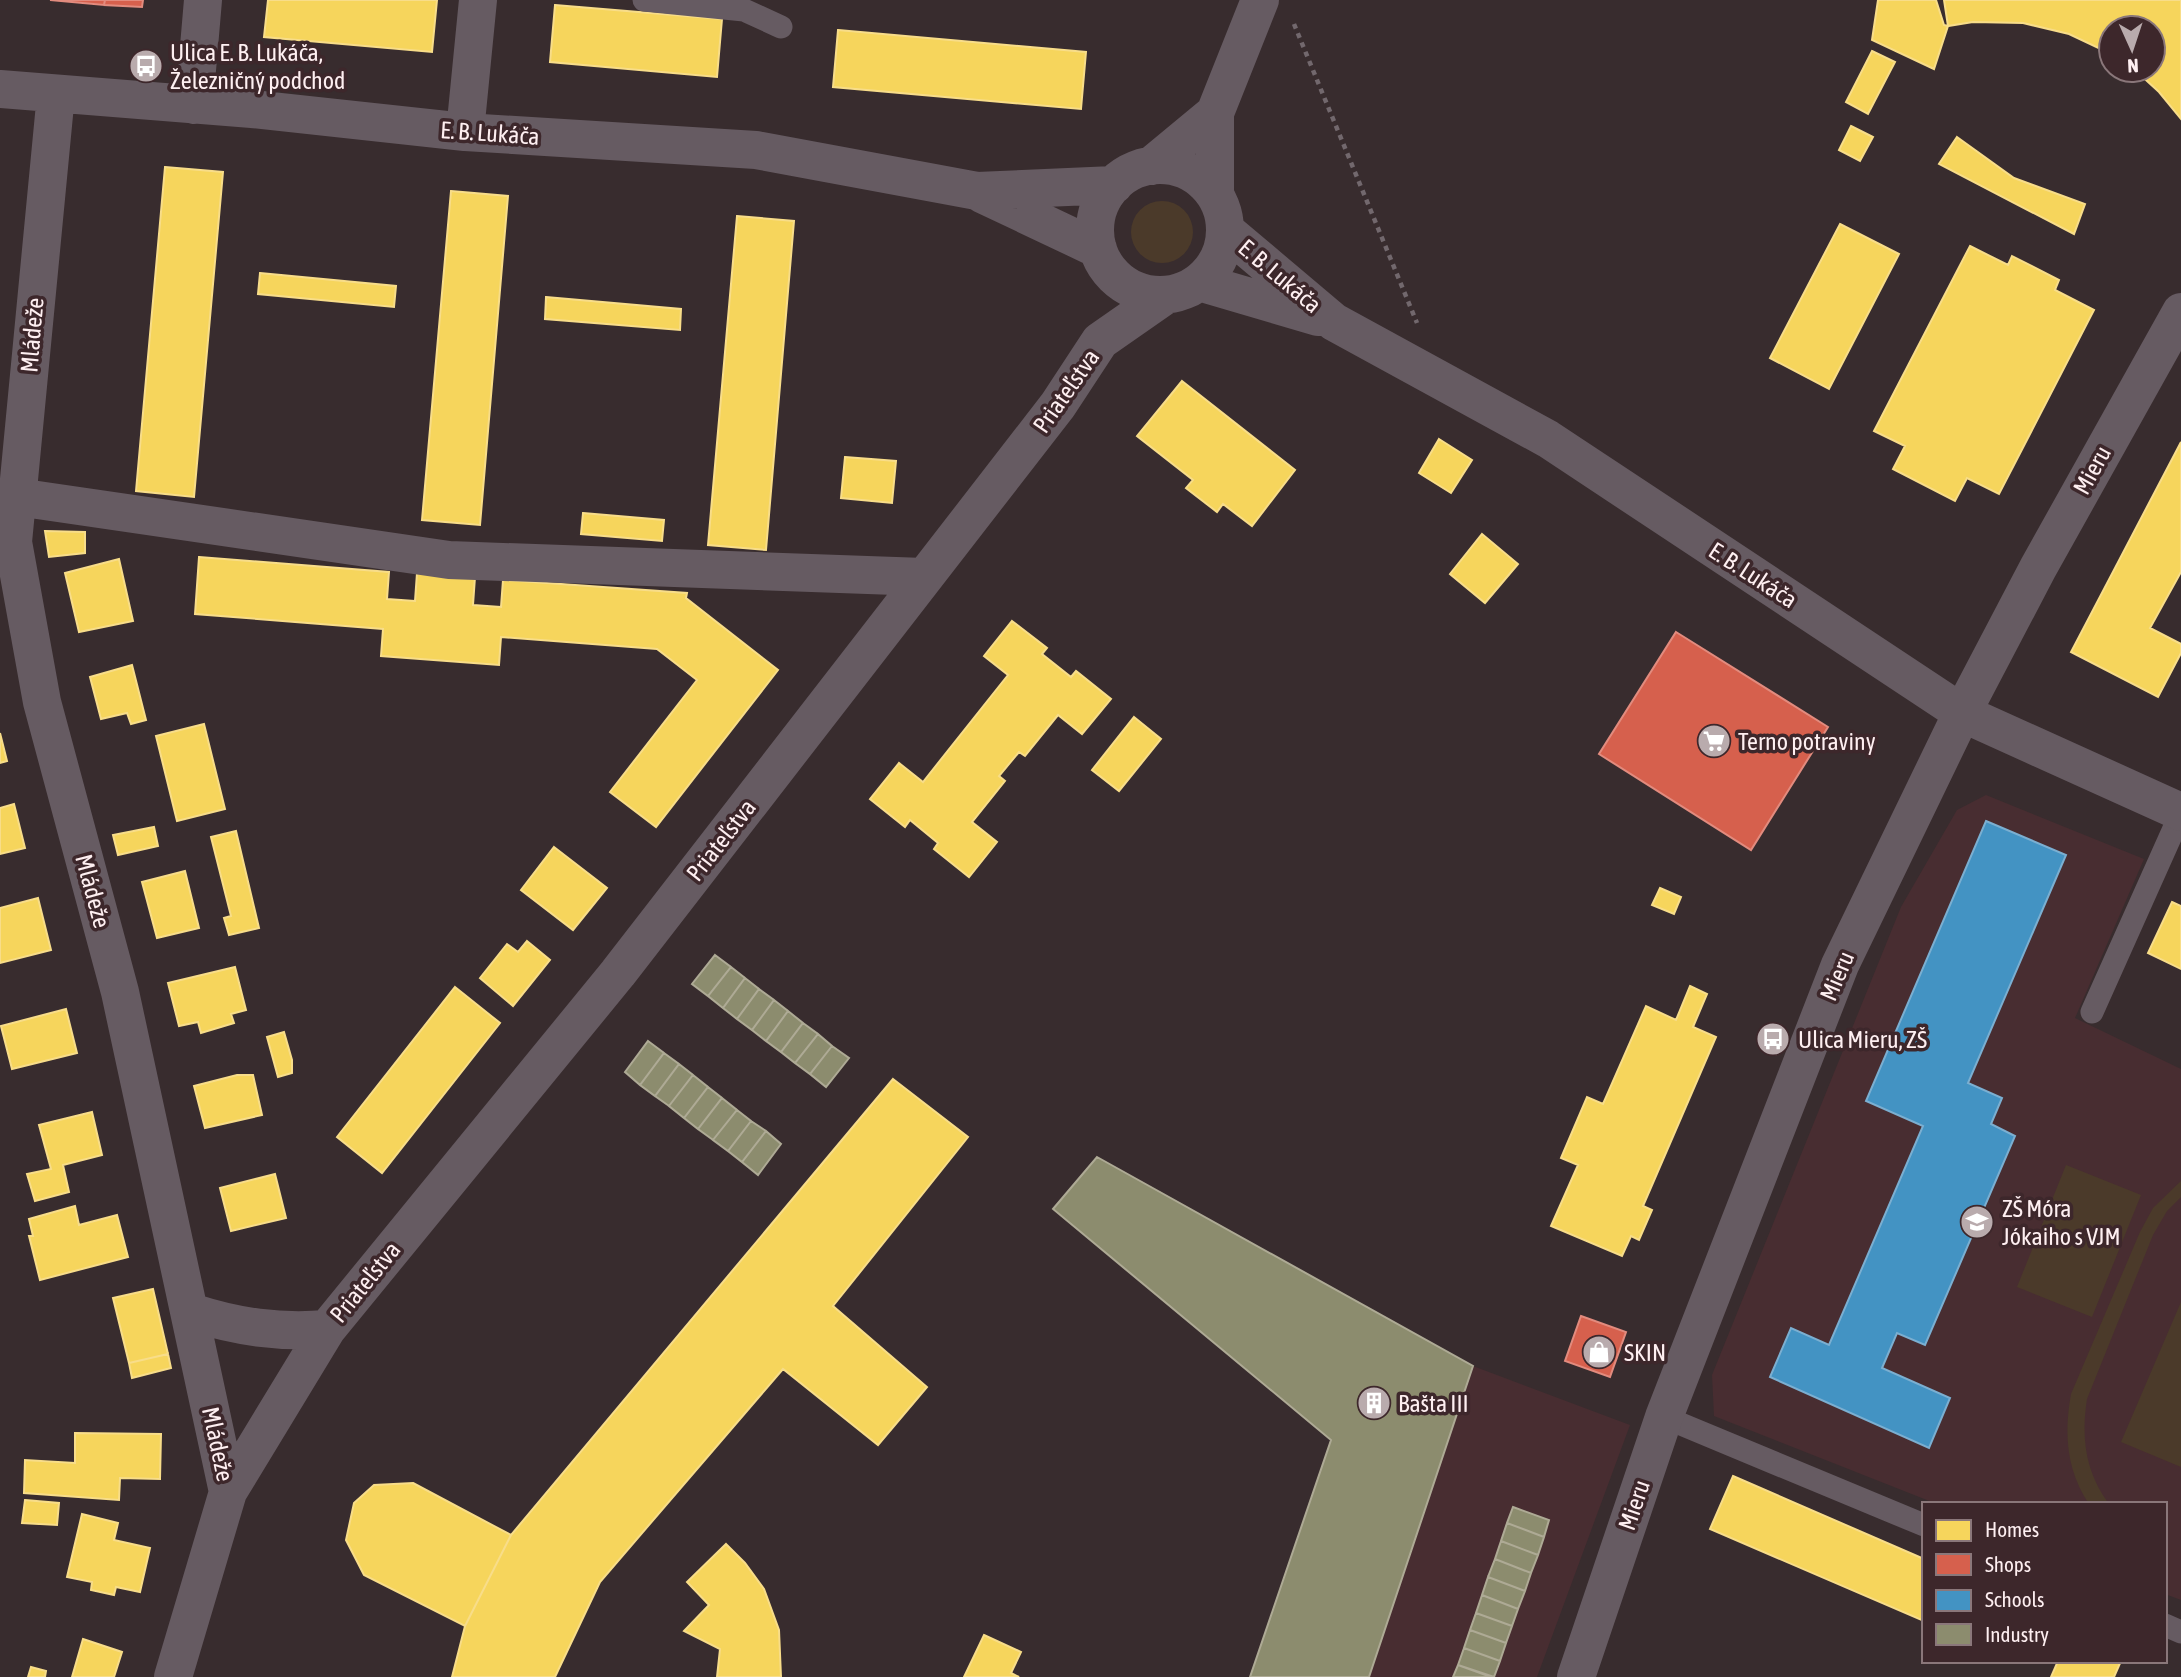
<svg xmlns="http://www.w3.org/2000/svg" width="2181" height="1677" viewBox="0 0 2181 1677" font-family="'Asap Condensed',sans-serif">
  <rect width="100%" height="100%" fill="#382c2e"/>
  <path fill="#482d31" d="M1986 795 2144 859 2075 1018 2181 1069V1600L2165 1594V1504H1937L1714 1416 1712 1375 1901 907 1957 810Z
    M1473 1366 1630 1425 1537 1677H1369Z"/>
  <path fill="#4b3a2a" d="M1131 232a31 31 0 1 1 62 0a31 31 0 1 1-62 0Z
    M2066 1165 2141 1195 2092 1317 2017 1287Z
    M2181 1181V1197L2167 1211 2153 1235 2087 1399C2081 1437 2085 1472 2109 1504H2089C2066 1470 2064 1433 2071 1394L2140 1232 2153 1208Z
    M2181 1302V1467L2121 1442Z"/>
  <path fill="#f6d55c" stroke="#f8dd89" stroke-width="2" d="M268 0H437L432 52 264 37Z
    M1878 0H1936L1944 25 1948 26 1934 69 1872 40Z
    M1944 0H2181V119L2159 92 2135 70H2153V28H2111V54L2069 34 2023 23 1973 22 1948 26Z
    M555 5 722 19 717 77 550 62Z
    M838 30 1086 52 1081 109 833 87Z
    M1872 51 1895 62 1868 114 1846 102Z
    M1851 126 1873 137 1860 161 1839 150Z
    M1957 137 2014 178 2085 204 2074 234 1939 164Z
    M165 167 223 172 194 497 136 491Z
    M451 191 508 196 480 525 422 520Z
    M737 216 794 221 766 550 708 545Z
    M1840 224 1899 254 1829 389 1770 358Z
    M1970 246 2008 265 2012 256 2059 280 2055 290 2094 310 1999 494 1967 478 1955 501 1893 469 1905 446 1874 431Z
    M260 273 396 286 394 307 258 294Z
    M546 297 681 309 680 330 545 319Z
    M1182 381 1295 470 1252 526 1223 504 1217 512 1186 488 1193 480 1137 436Z
    M1439 439 1472 460 1451 493 1419 473Z
    M2181 442V572L2150 628 2181 644V653L2158 697 2071 652Z
    M845 457 896 461 892 503 841 498Z
    M583 513 664 520 662 541 581 534Z
    M45 531 85 532V553L49 557Z
    M1482 534 1518 564 1485 603 1450 574Z
    M199 557 389 572 387 599 415 601 417 573 475 577 473 605 501 607 503 580 687 593 686 598 778 670 656 827 610 792 697 680 657 649 501 637 499 665 381 656 383 629 195 614Z
    M119 559 133 621 79 632 65 573Z
    M1012 621 1047 648 1042 654 1071 677 1076 671 1111 699 1082 734 1058 715 1025 756 1019 752 999 776 1005 781 972 822 997 842 969 877 934 849 938 843 910 820 905 827 870 799 899 763 923 782 1008 675 984 656Z
    M132 665 146 720 131 724 127 713 101 719 90 677Z
    M1134 717 1161 739 1119 791 1092 770Z
    M204 724 225 809 177 821 156 736Z
    M0 733 7 761 0 763Z
    M14 804 25 848 0 854V808Z
    M154 827 158 846 118 855 113 835Z
    M236 831 259 928 229 935 224 918 231 916 211 837Z
    M554 847 607 888 573 930 521 890Z
    M185 871 199 928 157 938 142 882Z
    M1660 888 1681 897 1674 914 1652 905Z
    M38 898 51 950 0 963V908Z
    M2172 902 2181 906V969L2148 953Z
    M527 941 550 960 513 1006 480 978 507 944 518 952Z
    M235 967 246 1010 231 1014 234 1023 201 1033 198 1022 179 1026 168 983Z
    M1690 986 1707 994 1693 1027 1716 1037 1643 1206 1652 1210 1639 1240 1631 1236 1622 1256 1551 1226 1578 1165 1561 1158 1587 1097 1603 1104 1646 1006 1676 1020Z
    M455 987 500 1023 382 1173 337 1137Z
    M66 1009 77 1053 12 1069 1 1026Z
    M284 1032 292 1060V1073L278 1077 267 1037Z
    M237 1075H253L262 1115 205 1128 194 1086Z
    M893 1079 968 1137 833 1306 927 1387 878 1445 783 1369 600 1582 555 1677H452L465 1626 511 1535Z
    M92 1112 102 1155 63 1165 69 1192 35 1201 27 1174 51 1169 39 1125Z
    M275 1174 286 1218 231 1231 220 1188Z
    M75 1206 79 1225 117 1215 128 1257 40 1280 29 1236H33L29 1219Z
    M153 1289 168 1354 129 1363 113 1298Z
    M168 1354 171 1368 132 1378 129 1363Z
    M75 1433 161 1434 160 1479 120 1478 119 1500 24 1493 25 1460 75 1463Z
    M1733 1476 1924 1559V1621L1710 1529Z
    M413 1483 511 1535 465 1626 364 1575 346 1540 354 1503 374 1485Z
    M25 1500 59 1503 57 1525 22 1523Z
    M82 1514 118 1523 114 1540 150 1548 140 1592 116 1587 114 1595 91 1590 92 1582 67 1577Z
    M726 1544 745 1563 764 1589 779 1630 781 1677H717L720 1649 684 1631 709 1605 687 1582Z
    M984 1635 1021 1652 1011 1673 1019 1677H964Z
    M83 1639 122 1652 114 1677H72Z
    M2058 1661H2121L2114 1677H2051Z
    M31 1667 46 1671 45 1677H28Z"/>
  <path fill="#d6604d" stroke="#e28b7e" stroke-width="2" d="M50 0H105L104 5Z
    M105 0H143L142 7 104 5Z
    M1676 632 1828 727 1751 850 1599 754Z
    M1581 1316 1626 1332 1610 1377 1565 1361Z"/>
  <path fill="#4393c3" stroke="#7bafd1" stroke-width="2" d="M1986 821 2066 855 1968 1083 2002 1098 1991 1124 2015 1136 1925 1345 1897 1333 1882 1368 1950 1398 1929 1448 1770 1377 1791 1328 1829 1345 1923 1126 1866 1101Z"/>
  <path fill="#8c8c6e" stroke="#aeaa95" stroke-width="2" d="M715 955 731 967 708 996 692 984Z
    M731 967 745 978 723 1008 708 996Z
    M745 978 759 989 737 1019 723 1008Z
    M759 989 774 1000 752 1030 737 1019Z
    M774 1000 788 1011 766 1041 752 1030Z
    M788 1011 803 1023 781 1052 766 1041Z
    M803 1023 818 1034 795 1063 781 1052Z
    M818 1034 832 1046 810 1074 795 1063Z
    M648 1041 664 1053 640 1085 625 1072Z
    M832 1046 849 1058 826 1087 810 1074Z
    M664 1053 679 1064 655 1096 640 1085Z
    M679 1064 693 1075 669 1106 655 1096Z
    M693 1075 708 1087 684 1118 669 1106Z
    M708 1087 722 1098 698 1129 684 1118Z
    M722 1098 737 1110 713 1140 698 1129Z
    M737 1110 751 1121 728 1151 713 1140Z
    M751 1121 766 1131 742 1162 728 1151Z
    M766 1131 781 1144 758 1175 742 1162Z
    M1097 1157 1473 1366 1369 1677H1250L1331 1440 1053 1209Z
    M1513 1507 1549 1520 1544 1537 1507 1523Z
    M1507 1523 1544 1537 1538 1555 1501 1541Z
    M1501 1541 1538 1555 1531 1573 1495 1559Z
    M1495 1559 1531 1573 1525 1591 1488 1577Z
    M1488 1577 1525 1591 1518 1609 1482 1595Z
    M1482 1595 1518 1609 1512 1626 1476 1613Z
    M1476 1613 1512 1626 1506 1643 1470 1630Z
    M1470 1630 1506 1643 1500 1661 1464 1648Z
    M1464 1648 1500 1661 1494 1677 1458 1665Z
    M1458 1665 1491 1677H1453Z"/>
  <g fill="none" stroke-linecap="round" stroke-linejoin="round">
    <path stroke="#72686d" stroke-width="4.5" stroke-dasharray="5 5" stroke-linecap="butt" d="M1294 24 1417 323"/>
    <path stroke="#665b62" stroke-width="23" d="M644 0 744 10 781 27
      M2092 1012 2181 813
      M1664 1417 1924 1525
      M2165 1625 2181 1632"/>
    <path stroke="#665b62" stroke-width="38" d="M0 89 252 109 465 132 756 150 977 191 1114 185
      M56 94 13 542 42 702 120 992 228 1492 173 1677
      M194 105 203 0
      M465 132 478 0
      M1095 230a65 65 0 1 1 130 0a65 65 0 1 1-130 0Z
      M1151 166 1215 113
      M982 194 1098 249
      M1215 195V113L1260 0
      M1225 230 1334 322 1548 439 1962 713 2181 812
      M1199 282 1318 317
      M17 497 449 560 924 577
      M191 1312C237 1327 279 1333 327 1329
      M228 1492 327 1329 618 973 1058 405 1100 341 1166 295
      M1576 1677 1664 1417 1840 965 1962 713 2038 568 2181 312"/>
  </g>
  <defs>
    <symbol id="bus-disc" viewBox="-11 -11 22 22"><circle r="9.5" fill="#b9abad" stroke="#3d272b"/><path d="M-5-6H5V4H4V6H2V4H-2V6H-4V4H-5ZM-3.5-4V0h7V-4ZM-3.5 1.2v1.5H-2V1.2ZM2 1.2v1.5H3.5V1.2Z" fill="#fff"/></symbol>
    <symbol id="supermarket-disc" viewBox="-11 -11 22 22"><circle r="9.5" fill="#b9abad" stroke="#3d272b"/><path d="M-6-5.5h2.5l.6 2H6L4.5 2H-2.5L-4.4-4H-6ZM-1.5 3.2a1.3 1.3 0 1 0 .1 0ZM3 3.2a1.3 1.3 0 1 0 .1 0Z" fill="#fff"/></symbol>
    <symbol id="school-disc" viewBox="-11 -11 22 22"><circle r="9.5" fill="#b9abad" stroke="#3d272b"/><path d="M0-5L7-2L0 1L-7-2ZM-4 1L0 2.5L4 1V4Q0 6-4 4Z" fill="#fff"/></symbol>
    <symbol id="shop-disc" viewBox="-11 -11 22 22"><circle r="9.5" fill="#b9abad" stroke="#3d272b"/><path d="M-5-2.5h2.3a2.7 3.5 0 0 1 5.4 0H5L5.5 6h-11ZM-1.5-2.5h3a1.5 2.3 0 0 0-3 0Z" fill="#fff"/></symbol>
    <symbol id="building-disc" viewBox="-11 -11 22 22"><circle r="9.5" fill="#b9abad" stroke="#3d272b"/><path d="M-4-6H4V6H1V3H-1V6H-4ZM-2.5-4.3h1.7v1.8h-1.7ZM.8-4.3h1.7v1.8H.8ZM-2.5-1h1.7V.8h-1.7ZM.8-1h1.7V.8H.8Z" fill="#fff"/></symbol>
  </defs>
  <g fill-rule="evenodd">
    <use href="#bus-disc" x="127" y="47" width="38" height="38"/>
    <use href="#supermarket-disc" x="1695" y="722" width="38" height="38"/>
    <use href="#bus-disc" x="1754" y="1020" width="38" height="38"/>
    <use href="#school-disc" x="1958" y="1203" width="38" height="38"/>
    <use href="#shop-disc" x="1580" y="1333" width="38" height="38"/>
    <use href="#building-disc" x="1355" y="1384" width="38" height="38"/>
  </g>
  <g text-anchor="middle" dominant-baseline="central" stroke-width="7" stroke-linejoin="round" paint-order="stroke">
    <g font-size="24" fill="#feeff1" stroke="#3d272b" text-anchor="start">
      <text x="170" y="52">Ulica E. B. Lukáča,<tspan x="170" dy="28">Železničný podchod</tspan></text>
      <text x="1738" y="741">Terno potraviny</text>
      <text x="1798" y="1039">Ulica Mieru, ZŠ</text>
      <text x="2002" y="1208">ZŠ Móra<tspan x="2002" dy="28">Jókaiho s VJM</tspan></text>
      <text x="1624" y="1352">SKIN</text>
      <text x="1398" y="1403">Bašta III</text>
    </g>
    <g font-size="24" fill="#feeff1" stroke="#3d272b">
      <text transform="translate(490 133) rotate(4)">E. B. Lukáča</text>
      <text transform="translate(1280 276) rotate(40)">E. B. Lukáča</text>
      <text transform="translate(32 335) rotate(-85)">Mládeže</text>
      <text transform="translate(1066 391) rotate(-55)">Priateľstva</text>
      <text transform="translate(2092 470) rotate(-61)">Mieru</text>
      <text transform="translate(1753 575) rotate(33)">E. B. Lukáča</text>
      <text transform="translate(721 840) rotate(-52)">Priateľstva</text>
      <text transform="translate(93 891) rotate(75)">Mládeže</text>
      <text transform="translate(1837 976) rotate(-67)">Mieru</text>
      <text transform="translate(365 1282) rotate(-51)">Priateľstva</text>
      <text transform="translate(218 1444) rotate(78)">Mládeže</text>
      <text transform="translate(1634 1505) rotate(-71)">Mieru</text>
    </g>
  </g>
  <rect x="1922" y="1502" width="245" height="161" fill="#3d272b" stroke="#8a777a" stroke-width="2"/>
  <rect x="1936" y="1520" width="35" height="21" fill="#f6d55c" stroke="#8a777a" stroke-width="2"/>
  <text x="1985" y="1537" font-size="21" fill="#feeff1">Homes</text>
  <rect x="1936" y="1554" width="35" height="21" fill="#d6604d" stroke="#8a777a" stroke-width="2"/>
  <text x="1985" y="1572" font-size="21" fill="#feeff1">Shops</text>
  <rect x="1936" y="1590" width="35" height="21" fill="#4393c3" stroke="#8a777a" stroke-width="2"/>
  <text x="1985" y="1607" font-size="21" fill="#feeff1">Schools</text>
  <rect x="1936" y="1624" width="35" height="21" fill="#8c8c6e" stroke="#8a777a" stroke-width="2"/>
  <text x="1985" y="1642" font-size="21" fill="#feeff1">Industry</text>
  <g transform="translate(2132 49) rotate(177)"><circle r="33" fill="#3d272b" stroke="#8a777a" stroke-width="2"/>
  <path d="M0-5L12 26L0 18L-12 26Z" fill="#b9abad"/>
  <text y="-10" font-size="19" font-weight="bold" text-anchor="middle" fill="#feeff1">N</text>
  </g>
</svg>
